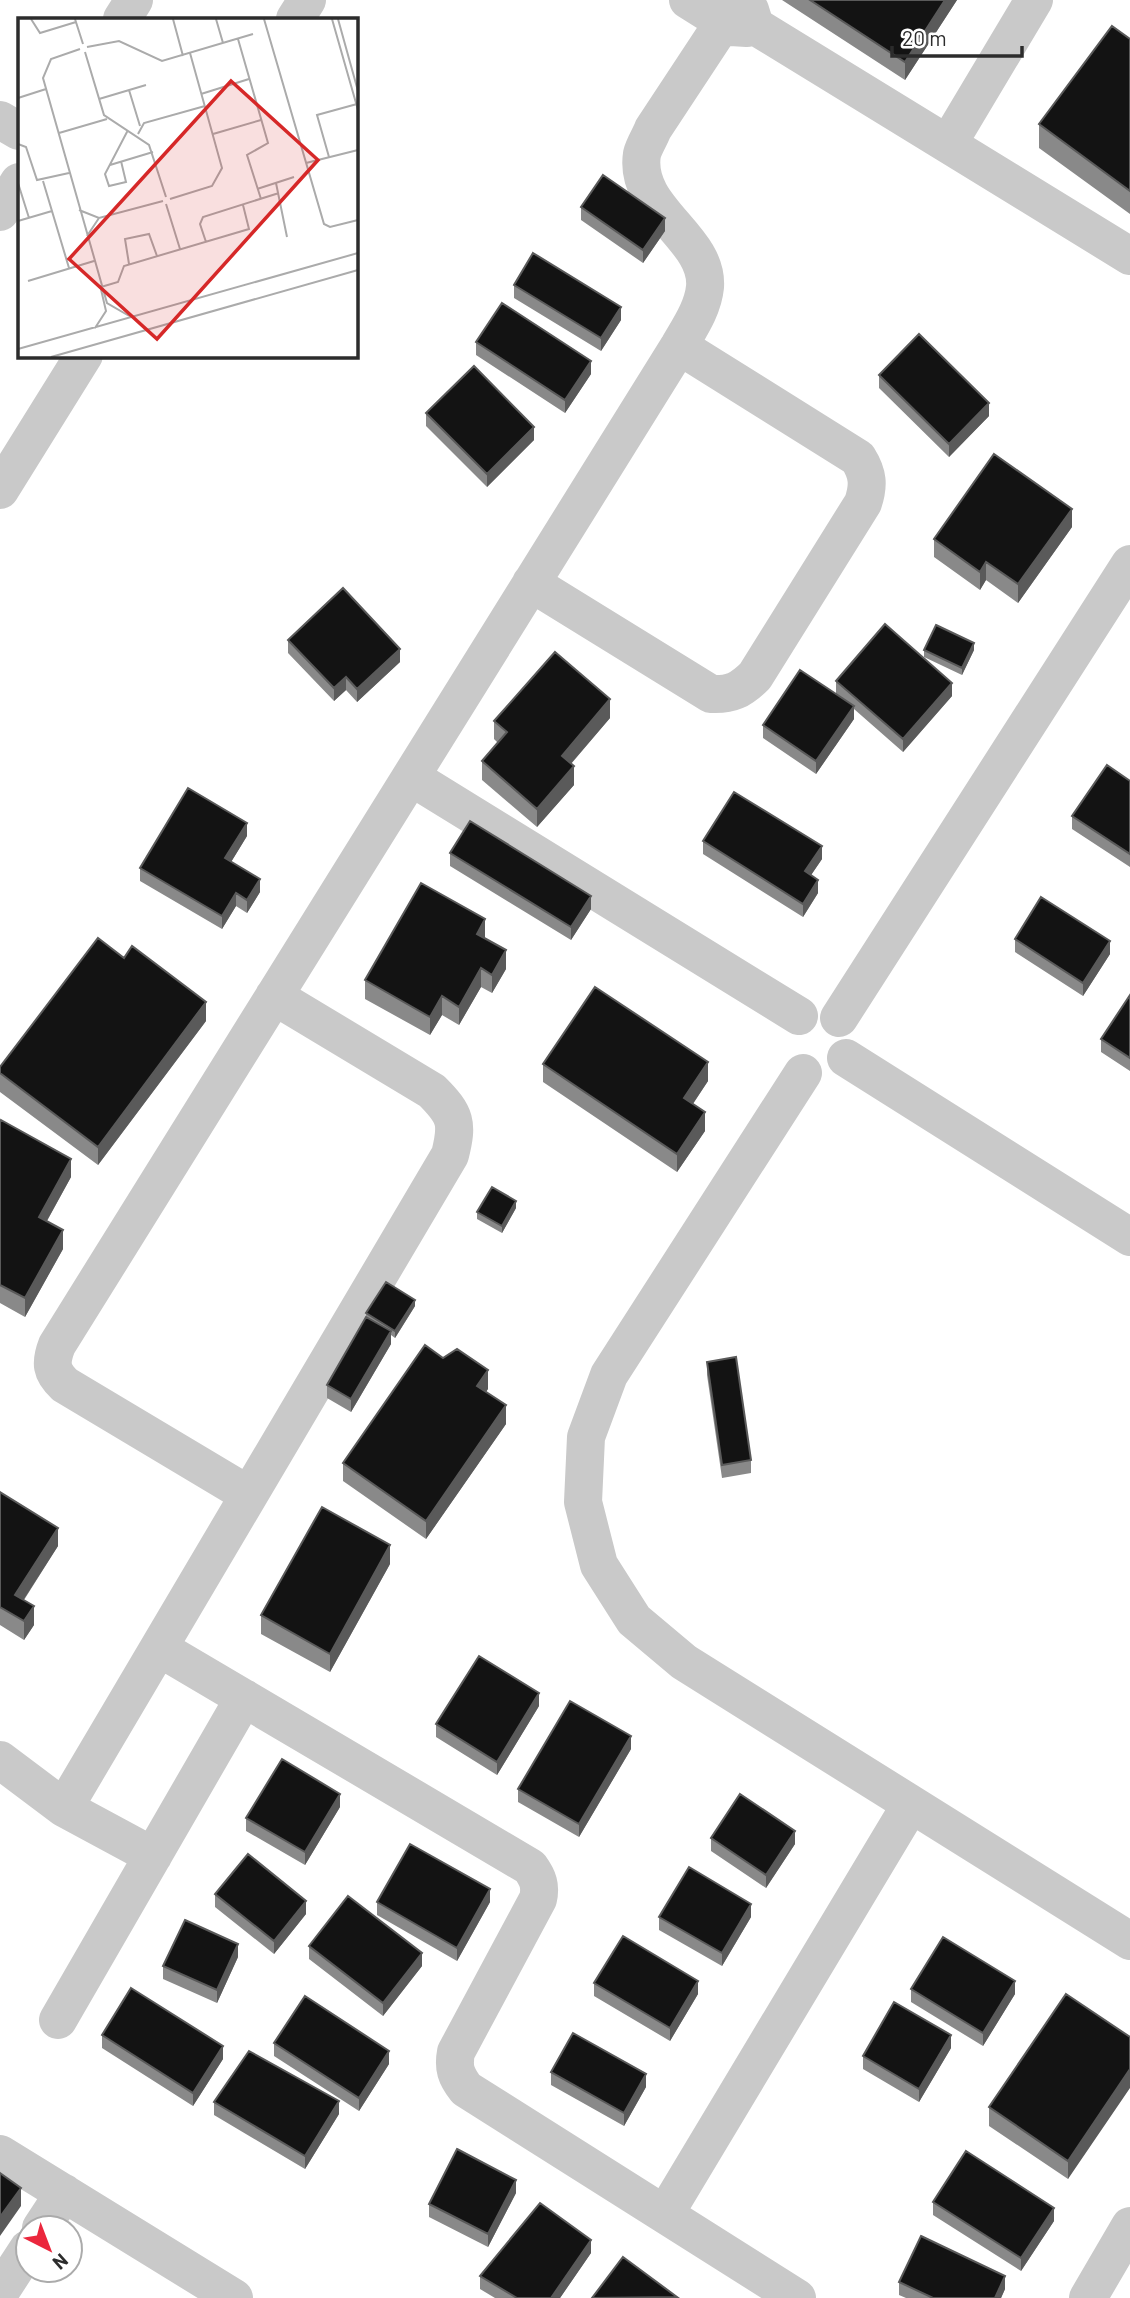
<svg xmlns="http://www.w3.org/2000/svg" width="1130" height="2298" viewBox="0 0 1130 2298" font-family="Barlow,sans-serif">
  <rect width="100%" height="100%" fill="#fff"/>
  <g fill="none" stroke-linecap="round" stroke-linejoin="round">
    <path stroke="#c9c9c9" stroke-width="38" d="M688 0 731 27 747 28
      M741 0 750 10 755 26 1130 256
      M122 19 134 0
      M295 19 307 0
      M0 120 19 131
      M948 144 1034 0
      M0 212 19 182
      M0 490 84 355
      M531 583 711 694C731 695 741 690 755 676L863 503C869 485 868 474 858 458L679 346
      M411 777 799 1016
      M839 1018 1130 564
      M846 1058 1130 1237
      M803 1073 609 1375 586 1437 583 1502 599 1565 634 1620 684 1662 1130 1941
      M249 1495 65 1385C51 1372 50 1363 57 1345L679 346C690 327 703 308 705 287 709 237 633 210 642 154 644 146 650 137 653 129L738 0
      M159 1648 530 1867C538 1878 541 1886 538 1899L456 2052C453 2068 456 2076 466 2089L797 2298
      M0 1760 64 1808 153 1856
      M64 1808 450 1155C458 1123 456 1115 432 1091L274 996
      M58 2020 244 1698
      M0 2154 234 2298
      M665 2214 911 1804
      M41 2228 64 2193
      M0 2292 28 2249
      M1088 2298 1130 2226"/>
  </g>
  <path fill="#898989" d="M782 0H957L905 80Z
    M1130 39V214L1039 148V124Z
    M581 207 665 231 643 263 581 220Z
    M514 285 621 320 601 351 514 298Z
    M476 342 591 374 565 413 476 355Z
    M879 375 989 416 949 457 879 388Z
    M426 413 534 440 487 487 426 426Z
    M1072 527 1018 603 986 580 980 590 934 557V539Z
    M288 640 400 662 357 702 346 690 334 701 288 653Z
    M924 650H974L962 675 924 657Z
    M836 681 952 696 903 752 854 709V719L816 774 763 738V725L836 694Z
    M610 718 571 764 574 785 537 827 482 780V761L498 743 494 739V721Z
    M1130 781V867L1072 829V816Z
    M247 836 231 862 260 892 247 913 236 906 222 929 140 881V868Z
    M703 841 822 859 811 875 818 893 803 917 703 854Z
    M450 853 591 909 571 940 450 866Z
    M485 938 506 969 492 993 481 987 459 1025 442 1015 430 1035 365 999V980Z
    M1015 939 1110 954 1083 996 1015 952Z
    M1130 995V1071L1101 1052V1039Z
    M206 1021 98 1165 0 1092V1067Z
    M543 1064 708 1081 693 1104 705 1131 677 1172 543 1082Z
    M0 1122 71 1177 47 1221 63 1249 25 1317 0 1303Z
    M516 1208 502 1233 477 1219V1212Z
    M415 1306 395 1338 391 1335V1344L351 1412 327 1398V1385L366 1317V1313Z
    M707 1362 751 1460V1473L722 1478 707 1375Z
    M488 1389 486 1392 506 1424 426 1539 343 1481V1463Z
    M0 1492 58 1546 24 1600 34 1625 24 1640 0 1625Z
    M390 1564 330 1672 261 1634V1615Z
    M539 1706 497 1775 436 1737V1724Z
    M631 1749 579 1837 518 1802V1789Z
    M340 1807 305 1865 246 1831V1818Z
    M711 1838 795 1844 766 1888 711 1851Z
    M215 1894 306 1914 274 1954 215 1907Z
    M377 1902H490L457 1961 377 1915Z
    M659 1917H751L722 1966 659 1930Z
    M309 1946 422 1966 383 2016 309 1959Z
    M238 1957 217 2003 163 1979V1966Z
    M594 1983 698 1994 670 2041 594 1996Z
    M911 1989 1015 1994 983 2046 911 2002Z
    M102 2035 223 2059 193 2106 102 2048Z
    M1130 2037 1068 2179 989 2126V2107Z
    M274 2043 389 2064 359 2111 274 2056Z
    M951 2048 919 2102 863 2069V2056Z
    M551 2072 646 2087 624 2126 551 2085Z
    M214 2102 339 2114 305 2169 214 2115Z
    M516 2193 488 2247 429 2217V2204Z
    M933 2202 1054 2221 1021 2271 933 2215Z
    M591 2253 560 2298H495L480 2289V2276Z
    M899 2282 1005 2289 1001 2298H906L899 2295Z"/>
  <path fill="#5a5a5a" d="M945 0H957L905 80V62Z
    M665 218V231L643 263V250Z
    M621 307V320L601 351V338Z
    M591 361V374L565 413V400Z
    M989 403V416L949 457V444Z
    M534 427V440L487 487V474Z
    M1072 509V527L1018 603V584Z
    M986 562V580L980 590V572Z
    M974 643V650L962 675V668Z
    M400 649V662L357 702V689Z
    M346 677V690L334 701V688Z
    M952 683V696L903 752V739Z
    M610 699V718L562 774V756Z
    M854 706V719L816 774V761Z
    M574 766V785L537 827V809Z
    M247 823V836L225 872V858Z
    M822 846V859L805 884V871Z
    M260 879V892L247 913V900Z
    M818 880V893L803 917V904Z
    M236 893V906L222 929V916Z
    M591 896V909L571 940V927Z
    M485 919V938L477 952V934Z
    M1110 941V954L1083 996V983Z
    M506 950V969L492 993V975Z
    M481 968V987L459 1025V1007Z
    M442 996V1015L430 1035V1017Z
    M206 1002V1021L98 1165V1147Z
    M708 1062V1081L684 1117V1098Z
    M705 1112V1131L677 1172V1154Z
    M71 1159V1177L39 1235V1217Z
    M516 1201V1208L502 1233V1226Z
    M63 1230V1249L25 1317V1298Z
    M415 1300V1306L395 1338V1331Z
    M391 1331V1344L351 1412V1399Z
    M488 1370V1389L477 1404V1386Z
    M506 1405V1424L426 1539V1521Z
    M58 1528V1546L15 1613V1595Z
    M390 1545V1564L330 1672V1654Z
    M34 1606V1625L24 1640V1621Z
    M539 1693V1706L497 1775V1762Z
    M631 1736V1749L579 1837V1824Z
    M340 1794V1807L305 1865V1852Z
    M795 1831V1844L766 1888V1875Z
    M490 1889V1902L457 1961V1948Z
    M306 1901V1914L274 1954V1941Z
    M751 1904V1917L722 1966V1953Z
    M238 1944V1957L217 2003V1990Z
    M422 1953V1966L383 2016V2003Z
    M698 1981V1994L670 2041V2028Z
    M1015 1981V1994L983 2046V2033Z
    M951 2035V2048L919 2102V2089Z
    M223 2046V2059L193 2106V2093Z
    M389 2051V2064L359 2111V2098Z
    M1130 2069V2088L1068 2179V2161Z
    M646 2074V2087L624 2126V2113Z
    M339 2101V2114L305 2169V2156Z
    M516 2180V2193L488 2247V2234Z
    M21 2188V2206L0 2236V2217Z
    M1054 2208V2221L1021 2271V2258Z
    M591 2240V2253L560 2298H551Z
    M1005 2276V2289L1001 2298H995Z"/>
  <path fill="#131313" stroke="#5a5a5a" stroke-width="2" d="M810 0H945L905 62Z
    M1112 26 1130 39V191L1039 124Z
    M603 175 665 218 643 250 581 207Z
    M533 253 621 307 601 338 514 285Z
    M502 303 591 361 565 400 476 342Z
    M919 334 989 403 949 444 879 375Z
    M474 366 534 427 487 474 426 413Z
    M994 454 1072 509 1018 584 986 562 980 572 934 539Z
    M343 588 400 649 357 689 346 677 334 688 288 640Z
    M885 624 952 683 903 739 836 681Z
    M936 625 974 643 962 668 924 650Z
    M555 652 610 699 562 756 574 766 537 809 482 761 507 732 494 721Z
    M800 670 854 706 816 761 763 725Z
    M1107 765 1130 781V854L1072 816Z
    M188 788 247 823 225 858 260 879 247 900 236 893 222 916 140 868Z
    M734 792 822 846 805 871 818 880 803 904 703 841Z
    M470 821 591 896 571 927 450 853Z
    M421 883 485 919 477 934 506 950 492 975 481 968 459 1007 442 996 430 1017 365 980Z
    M1041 897 1110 941 1083 983 1015 939Z
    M98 938 124 958 132 946 206 1002 98 1147 0 1073V1067Z
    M595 987 708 1062 684 1098 705 1112 677 1154 543 1064Z
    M1130 995V1058L1101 1039Z
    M1 1120 71 1159 39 1217 63 1230 25 1298 0 1285V1122Z
    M492 1187 516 1201 502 1226 477 1212Z
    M386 1282 415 1300 395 1331 366 1313Z
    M366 1317 391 1331 351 1399 327 1385Z
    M425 1345 443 1358 457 1349 488 1370 477 1386 506 1405 426 1521 343 1463Z
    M736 1357 751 1460 722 1465 707 1362Z
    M0 1492 58 1528 15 1595 34 1606 24 1621 0 1607Z
    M322 1507 390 1545 330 1654 261 1615Z
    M479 1656 539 1693 497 1762 436 1724Z
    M570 1701 631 1736 579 1824 518 1789Z
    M282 1759 340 1794 305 1852 246 1818Z
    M740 1794 795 1831 766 1875 711 1838Z
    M410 1844 490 1889 457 1948 377 1902Z
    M248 1854 306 1901 274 1941 215 1894Z
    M689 1867 751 1904 722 1953 659 1917Z
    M348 1896 422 1953 383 2003 309 1946Z
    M185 1920 238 1944 217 1990 163 1966Z
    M623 1936 698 1981 670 2028 594 1983Z
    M943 1937 1015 1981 983 2033 911 1989Z
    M131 1988 223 2046 193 2093 102 2035Z
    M1066 1994 1130 2037V2069L1068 2161 989 2107Z
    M305 1996 389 2051 359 2098 274 2043Z
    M894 2002 951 2035 919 2089 863 2056Z
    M573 2033 646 2074 624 2113 551 2072Z
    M249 2051 339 2101 305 2156 214 2102Z
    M457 2149 516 2180 488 2234 429 2204Z
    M966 2151 1054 2208 1021 2258 933 2202Z
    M0 2173 21 2188 0 2217Z
    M540 2203 591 2240 551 2298H517L480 2276Z
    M921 2236 1005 2276 995 2298H933L899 2282Z
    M623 2257 677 2297 592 2298Z"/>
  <g transform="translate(18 18)">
    <rect width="340" height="340" fill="#fff"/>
    <path fill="none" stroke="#ababab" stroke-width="2" d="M13 1 22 15 58 4M57 1 65 26M155 1 165 38M198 1 205 25M246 1 306 206 312 209 340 202M314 1 340 92M320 1 340 73M220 21 250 125 229 137 243 181M69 29 101 23 144 43 235 16M62 31 33 41 25 60 89 285 113 299M67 34 86 97 131 127 148 179M111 72 122 108M183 76 231 61M0 80 28 71M81 81 128 67M41 115 89 101M120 116 126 105 187 88M195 116 243 102M0 126 8 129 19 162 51 155M311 139 299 97 339 86M103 143 108 164 91 168 87 156 110 112M288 145 340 132M92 147 135 134M25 163 51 250M0 165 11 200M258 165 269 219M239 171 276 159M152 181 194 168 204 150 172 35M148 186 162 231M61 192 81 200 145 183M0 203 34 193M69 218 81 200M188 224 182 206 185 199 261 175M111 246 107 221 131 216 139 238M10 263 76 243M83 269 100 264 106 248 231 211 225 187M77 310 88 293 82 267M0 331 340 235M33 339 340 252"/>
    <path fill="#d62828" fill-opacity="0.15" stroke="#d62828" stroke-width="3.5" d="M213 63 300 142 139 321 51 241Z"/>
    <rect width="340" height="340" fill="none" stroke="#2c2c2c" stroke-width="3.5"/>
  </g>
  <g transform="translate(49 2249) rotate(138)"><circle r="33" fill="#ffffff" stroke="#ababab" stroke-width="2"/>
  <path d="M0-5L12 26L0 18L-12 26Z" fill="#eb273d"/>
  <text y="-10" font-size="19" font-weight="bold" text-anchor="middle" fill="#2c2c2c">N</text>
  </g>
  <path d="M892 46v10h130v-10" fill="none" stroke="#2c2c2c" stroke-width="3.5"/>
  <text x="902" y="46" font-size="21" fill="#2c2c2c" stroke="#ffffff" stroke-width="5" paint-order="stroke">20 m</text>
</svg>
